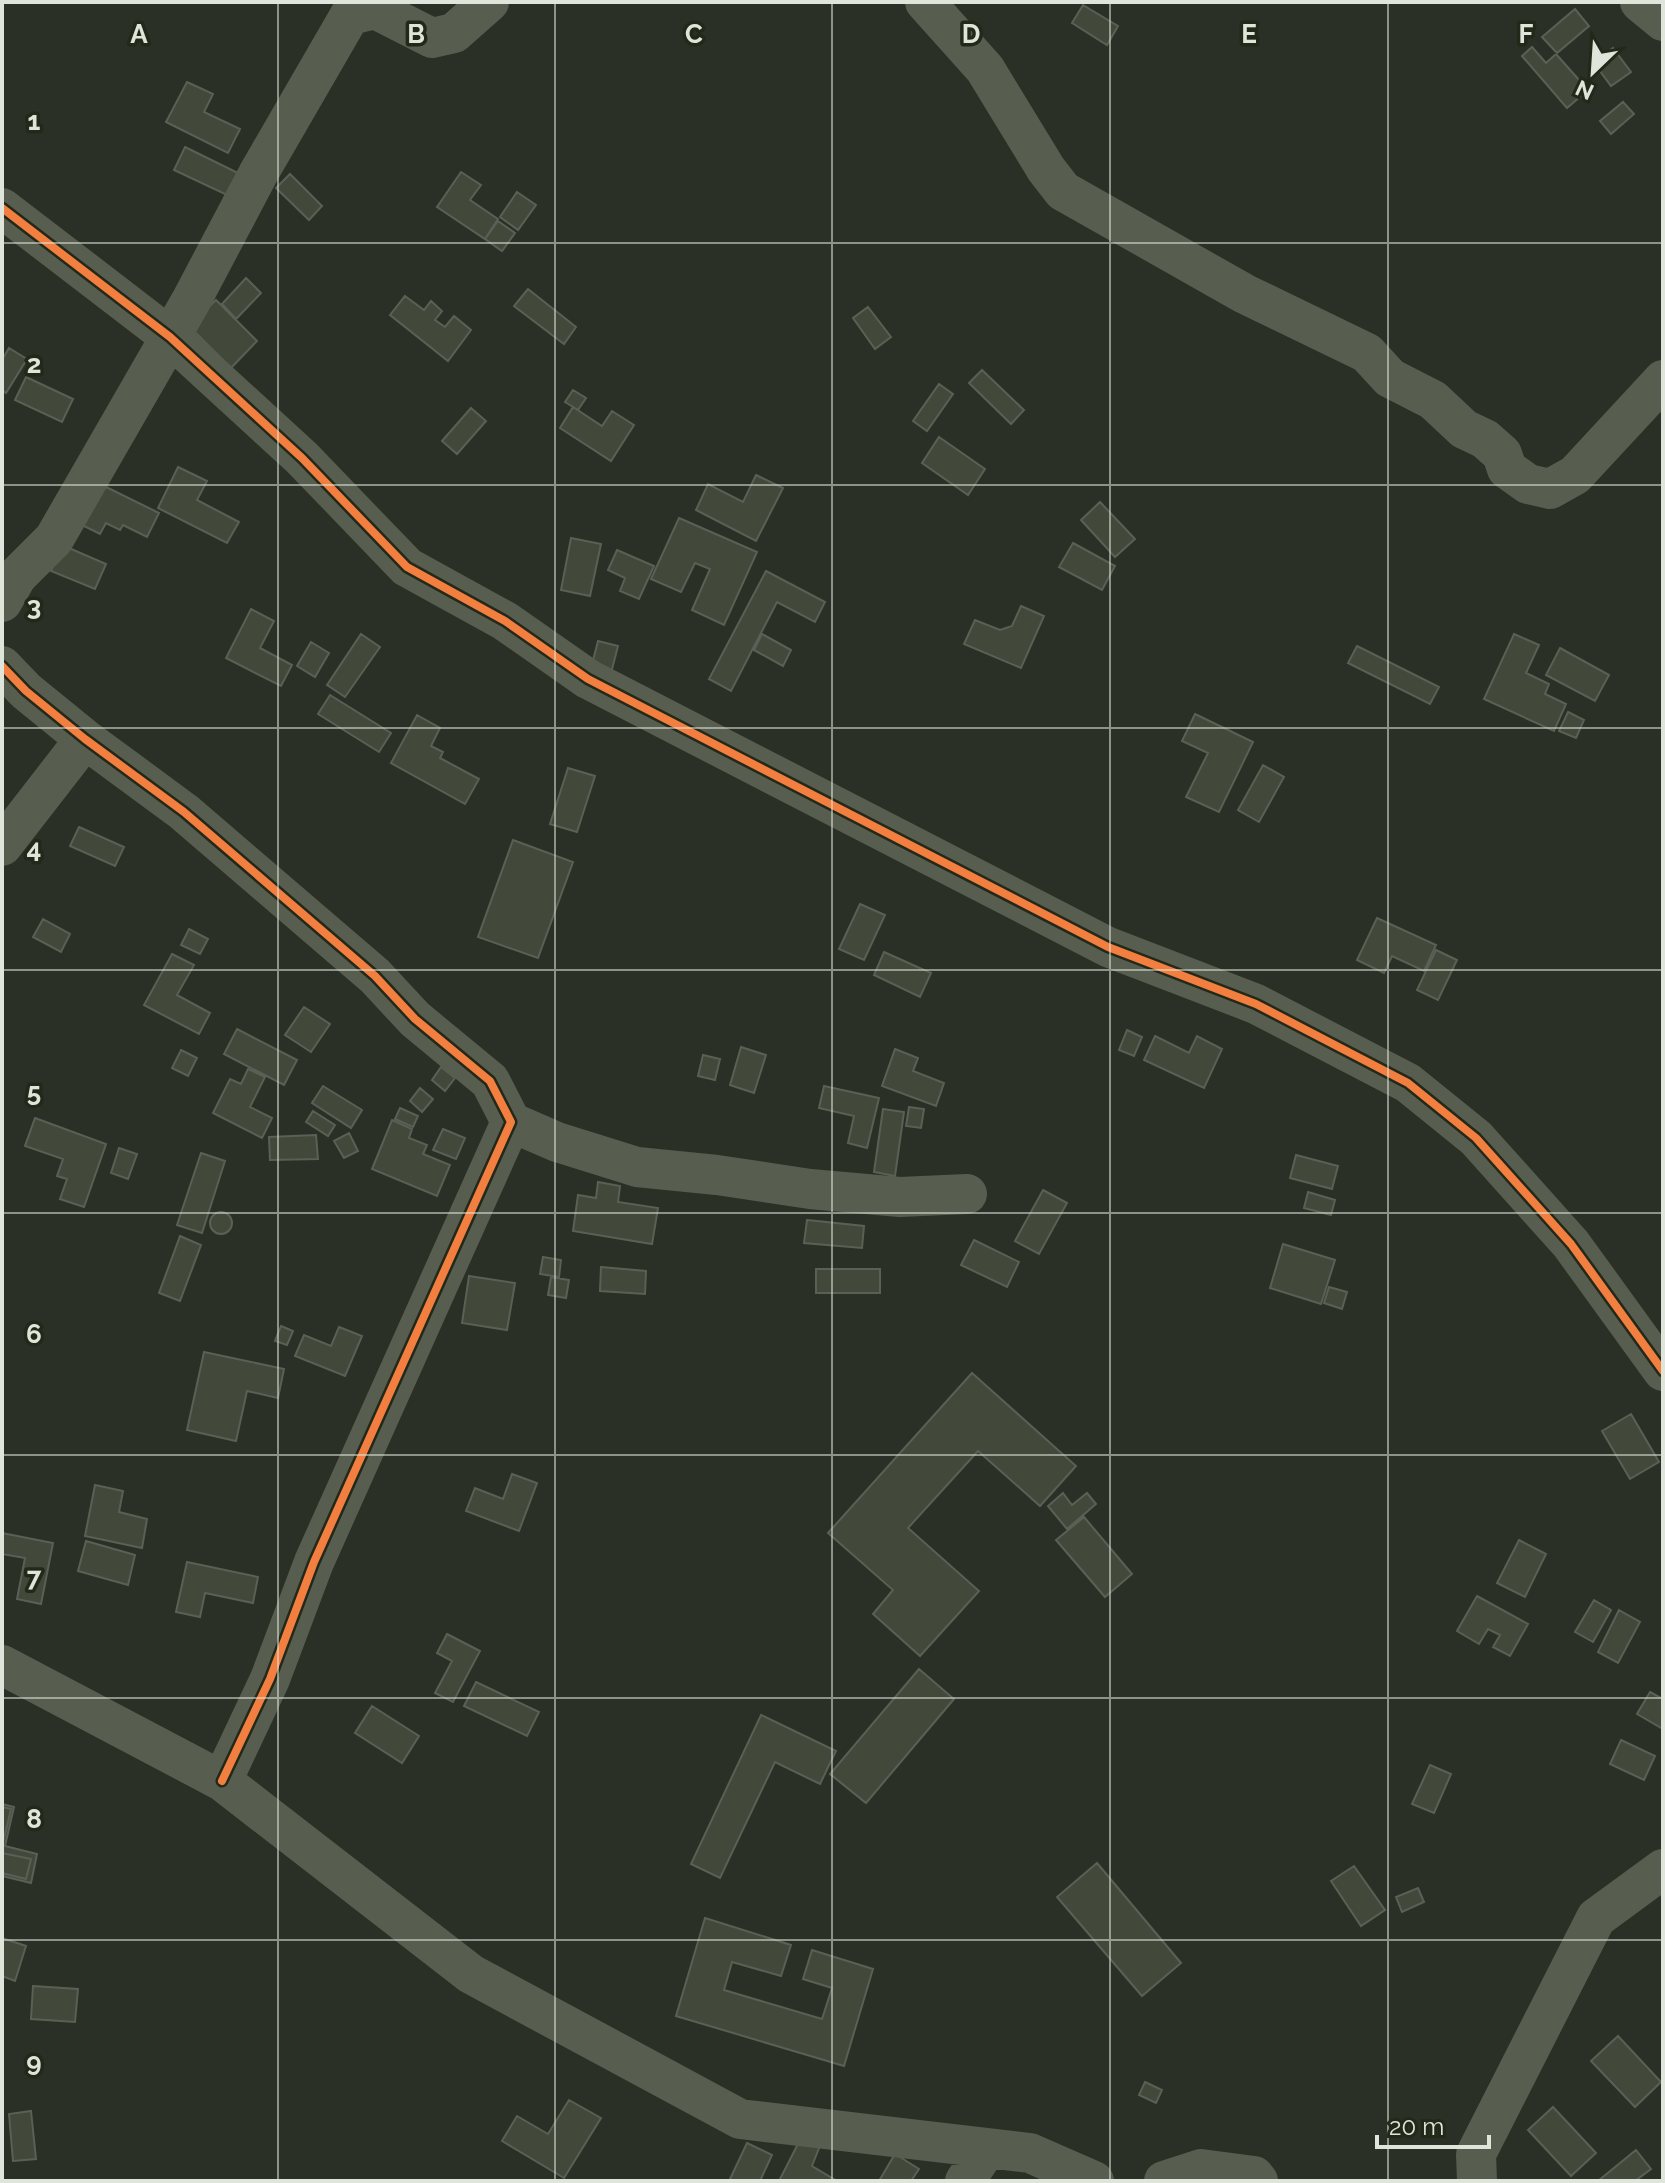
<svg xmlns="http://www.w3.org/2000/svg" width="1665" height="2183" viewBox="0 0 1665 2183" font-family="Raleway,sans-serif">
  <rect width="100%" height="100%" fill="#2b3026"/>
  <path fill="#42483a" stroke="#5b5f56" stroke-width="2" d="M1083 5 1118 26 1107 45 1072 23Z
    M1575 9 1589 26 1557 53 1542 37Z
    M1532 47 1546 63 1556 54 1588 90 1567 108 1522 56Z
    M1613 48 1631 72 1611 86 1594 63Z
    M187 82 213 94 204 112 240 129 228 153 166 122Z
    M1623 102 1634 114 1611 134 1600 121Z
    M185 147 238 173 227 195 174 170Z
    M461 172 481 185 470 200 498 219 485 239 437 207Z
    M290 174 322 206 309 220 276 188Z
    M517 192 536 205 518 230 500 217Z
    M498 221 515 233 502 251 485 239Z
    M246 278 261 293 236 319 222 304Z
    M528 289 576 327 564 344 514 306Z
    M405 296 424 310 431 301 442 311 435 320 445 327 454 316 471 330 448 361 390 315Z
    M216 300 257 341 231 368 189 326Z
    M868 307 891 337 875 349 853 318Z
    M9 348 27 359 6 393 2 390V360Z
    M982 370 1024 410 1011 424 969 383Z
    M26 377 73 399 62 422 15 400Z
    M939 384 953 394 927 431 913 421Z
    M573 390 586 398 578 410 565 402Z
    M573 407 602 426 612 411 634 425 611 461 560 428Z
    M471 408 486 421 457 454 442 441Z
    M939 437 985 469 968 495 922 463Z
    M178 467 207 481 197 500 239 522 227 543 158 508Z
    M756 475 783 488 756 541 696 510 708 484 743 502Z
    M100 484 159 513 147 537 123 525 120 530 106 523 100 534 80 524Z
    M1100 502 1135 539 1115 557 1081 520Z
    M679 518 757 552 724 625 692 610 710 569 695 563 681 592 651 579Z
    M571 538 601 544 590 596 561 590Z
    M1073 543 1115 566 1102 590 1059 567Z
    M62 545 106 564 95 589 51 571Z
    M617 550 654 566 639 599 620 591 625 578 608 570Z
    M766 571 825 602 815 622 777 602 731 691 709 679Z
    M1021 606 1044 616 1021 668 964 644 975 620 1000 630 1012 626Z
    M251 609 274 621 260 648 292 665 281 686 226 658Z
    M361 634 380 647 345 697 327 685Z
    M762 634 791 650 783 666 754 650Z
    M1514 634 1539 645 1526 673 1549 684 1545 694 1566 704 1554 731 1484 699Z
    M598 641 618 646 610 677 590 672Z
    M311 642 329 653 315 677 297 666Z
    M1357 646 1439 687 1430 704 1348 663Z
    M1560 648 1609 675 1595 701 1546 675Z
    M330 695 391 733 379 752 318 714Z
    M1568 712 1584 720 1576 738 1559 731Z
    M1195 714 1253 742 1219 812 1186 797 1208 753 1182 741Z
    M417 715 440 728 431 746 443 752 440 758 479 779 465 804 391 763Z
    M1263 765 1284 777 1259 822 1238 810Z
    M568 768 595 776 577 832 550 824Z
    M79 827 124 847 115 866 70 846Z
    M513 840 573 862 538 958 478 937Z
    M860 904 885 915 864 960 839 949Z
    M1377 918 1436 945 1424 971 1392 956 1384 973 1357 960Z
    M43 919 70 934 61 952 33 937Z
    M189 929 208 939 200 954 181 945Z
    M1436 950 1457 960 1438 1000 1417 990Z
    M884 952 931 973 920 997 874 975Z
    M172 954 194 965 177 995 210 1013 199 1034 144 1005Z
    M304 1007 330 1024 311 1052 285 1035Z
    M237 1029 297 1060 284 1085 224 1054Z
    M1127 1030 1142 1037 1134 1056 1119 1050Z
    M1155 1036 1189 1053 1197 1036 1222 1049 1204 1088 1144 1060Z
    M741 1047 766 1055 754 1093 730 1085Z
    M895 1049 918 1058 913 1071 944 1083 936 1106 882 1086Z
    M181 1050 197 1058 188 1076 172 1068Z
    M703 1055 720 1059 715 1080 698 1076Z
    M441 1067 455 1078 445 1091 432 1080Z
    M248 1069 265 1077 250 1107 272 1118 262 1138 213 1113 230 1079 241 1084Z
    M323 1086 362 1110 351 1128 312 1103Z
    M824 1086 879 1098 867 1148 848 1143 854 1116 819 1108Z
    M420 1088 433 1099 422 1112 410 1101Z
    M909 1107 924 1109 921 1128 906 1126Z
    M400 1108 418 1116 413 1127 395 1119Z
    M883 1109 904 1112 895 1176 874 1172Z
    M313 1111 335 1125 328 1136 306 1122Z
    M35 1118 106 1144 84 1207 60 1199 67 1179 57 1176 63 1159 25 1146Z
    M392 1120 412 1129 409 1138 427 1145 423 1154 450 1165 437 1196 372 1169Z
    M443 1129 465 1138 456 1159 433 1150Z
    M349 1133 358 1151 344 1158 334 1141Z
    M316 1135 318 1159 270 1160 269 1137Z
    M119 1148 137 1154 128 1179 111 1173Z
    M201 1153 225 1161 202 1233 177 1225Z
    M1296 1155 1338 1166 1332 1189 1290 1178Z
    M598 1182 620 1186 618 1202 658 1208 652 1244 573 1231 578 1195 596 1198Z
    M1043 1190 1067 1203 1039 1254 1015 1241Z
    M1308 1192 1335 1200 1331 1215 1304 1208Z
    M210 1223a11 11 0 1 1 22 0a11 11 0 1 1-22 0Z
    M807 1220 864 1226 862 1248 804 1243Z
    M180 1236 201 1245 180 1301 159 1293Z
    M974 1240 1019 1262 1007 1287 961 1265Z
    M1283 1244 1335 1260 1321 1304 1270 1288Z
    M543 1257 561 1260 559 1277 540 1274Z
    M601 1267 646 1271 645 1294 600 1291Z
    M816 1269H880V1293H816Z
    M469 1276 515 1283 507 1330 462 1323Z
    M551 1277 569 1280 566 1298 548 1295Z
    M1329 1287 1347 1292 1342 1309 1324 1303Z
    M281 1326 293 1331 287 1345 275 1341Z
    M339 1327 362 1336 345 1376 295 1356 304 1335 331 1346Z
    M204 1352 284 1369 278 1398 247 1391 236 1441 187 1430Z
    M972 1373 1076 1466 1040 1506 978 1451 908 1528 979 1591 920 1656 873 1614 893 1590 828 1533Z
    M1631 1414 1659 1462 1630 1479 1602 1431Z
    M512 1474 537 1483 519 1531 466 1511 475 1488 503 1499Z
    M95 1485 123 1491 119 1512 147 1519 142 1548 85 1536Z
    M1063 1493 1072 1505 1087 1493 1096 1504 1067 1529 1048 1506Z
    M1084 1517 1132 1574 1105 1597 1056 1540Z
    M2 1533 53 1543 41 1604 17 1599 25 1558 2 1554Z
    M1519 1540 1546 1554 1525 1597 1497 1583Z
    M86 1541 135 1555 128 1585 78 1571Z
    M187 1562 258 1577 253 1603 205 1593 200 1617 176 1612Z
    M1477 1596 1528 1624 1510 1656 1493 1647 1500 1635 1488 1629 1479 1644 1457 1631Z
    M1594 1600 1611 1610 1593 1642 1575 1632Z
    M1619 1610 1640 1622 1618 1663 1598 1652Z
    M447 1634 480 1651 453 1702 435 1693 452 1661 437 1653Z
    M919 1669 954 1699 866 1803 830 1774Z
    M476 1682 539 1712 527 1736 464 1706Z
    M1650 1692 1663 1699V1729L1637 1714Z
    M372 1706 419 1736 402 1763 355 1733Z
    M761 1715 836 1751 820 1784 775 1762 720 1878 691 1864Z
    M1621 1740 1655 1756 1644 1780 1610 1764Z
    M1430 1765 1451 1774 1434 1813 1412 1804Z
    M2 1804 14 1807 5 1846 37 1854 31 1883 2 1876Z
    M2 1807 11 1809 2 1847Z
    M2 1853 31 1859 26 1879 2 1873Z
    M1097 1863 1181 1963 1142 1996 1057 1897Z
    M1354 1866 1385 1910 1361 1926 1331 1881Z
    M1418 1888 1424 1902 1402 1912 1396 1897Z
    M705 1918 791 1945 781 1976 732 1962 724 1990 822 2019 832 1988 803 1979 812 1950 873 1969 844 2066 676 2016Z
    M2 1938 26 1946 15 1981 2 1976Z
    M33 1986 78 1989 75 2022 31 2019Z
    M1618 2036 1661 2082 1635 2107 1591 2061Z
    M1145 2082 1162 2090 1156 2103 1139 2095Z
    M569 2100 601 2118 564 2178 502 2141 517 2116 548 2134Z
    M1553 2107 1596 2153 1571 2176 1528 2130Z
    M31 2111 36 2159 13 2161 9 2114Z
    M802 2136 821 2143 812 2166 837 2181H779Z
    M747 2143 772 2155 760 2181H735L730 2179Z
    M1636 2150 1651 2169 1635 2181H1598Z
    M895 2154 919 2169 911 2181H879Z"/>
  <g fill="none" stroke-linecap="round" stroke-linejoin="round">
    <path stroke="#575e50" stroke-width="40" d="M925 2 985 69 1046 169 1063 191 1245 294 1367 353 1390 378 1433 400 1464 429 1485 439 1502 454 1507 469 1528 484 1550 489 1575 475 1663 380
      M1640 2 1663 21
      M2 208 170 337 302 458 407 567 505 621 588 679 1108 947 1256 1004 1408 1083 1476 1138 1571 1244 1663 1371
      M2 602 17 576 54 539 191 301 258 174 350 15 375 9 432 38 454 33 489 2
      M2 666 26 691 85 739 184 812 375 976 415 1019 490 1081 511 1122 314 1562 270 1679 222 1781
      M2 846 85 739
      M511 1122 557 1142 637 1167 717 1175 810 1189 900 1197 967 1194
      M2 1665 222 1781 471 1974 740 2119 1030 2153 1094 2181
      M965 2181 987 2148
      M1164 2181 1201 2169 1254 2176 1258 2181
      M1477 2181 1476 2154 1596 1918 1663 1869"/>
    <defs>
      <path id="cycleway" d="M2 208 170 337 302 458 407 567 505 621 588 679 1108 947 1256 1004 1408 1083 1476 1138 1571 1244 1663 1371
        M2 666 26 691 85 739 184 812 375 976 415 1019 490 1081 511 1122 314 1562 270 1679 222 1781"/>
    </defs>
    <use href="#cycleway" stroke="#222919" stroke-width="13"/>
    <use href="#cycleway" stroke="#f27e40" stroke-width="8"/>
  </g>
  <path fill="none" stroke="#e0e5db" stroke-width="2" stroke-opacity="0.55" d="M278 2V2181M555 2V2181M832 2V2181M1110 2V2181M1388 2V2181M2 243H1663M2 485H1663M2 728H1663M2 970H1663M2 1213H1663M2 1455H1663M2 1698H1663M2 1940H1663"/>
  <g font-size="26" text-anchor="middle" font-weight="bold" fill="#e0e5db" stroke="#222919" stroke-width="7" stroke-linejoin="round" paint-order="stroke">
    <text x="139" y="43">A</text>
    <text x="416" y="43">B</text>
    <text x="694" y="43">C</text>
    <text x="971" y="43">D</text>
    <text x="1249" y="43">E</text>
    <text x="1526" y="43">F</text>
    <text x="34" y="130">1</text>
    <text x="34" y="373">2</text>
    <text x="34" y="615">3</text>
    <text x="34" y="858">4</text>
    <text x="34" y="1101">5</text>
    <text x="34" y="1343">6</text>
    <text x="34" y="1586">7</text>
    <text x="34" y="1828">8</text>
    <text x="34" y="2071">9</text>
  </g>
  <rect width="1665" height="2183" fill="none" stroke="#e0e5db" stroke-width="8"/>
  <g transform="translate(1593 72) rotate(205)" stroke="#222919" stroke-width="6" paint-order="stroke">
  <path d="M0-6L14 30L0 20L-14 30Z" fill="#e0e5db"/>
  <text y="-12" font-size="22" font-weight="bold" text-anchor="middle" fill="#e0e5db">N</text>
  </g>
  <path d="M1377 2135v12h112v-12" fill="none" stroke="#e0e5db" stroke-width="4"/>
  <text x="1389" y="2135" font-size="24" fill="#e0e5db" stroke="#222919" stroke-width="6" paint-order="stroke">20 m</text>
</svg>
